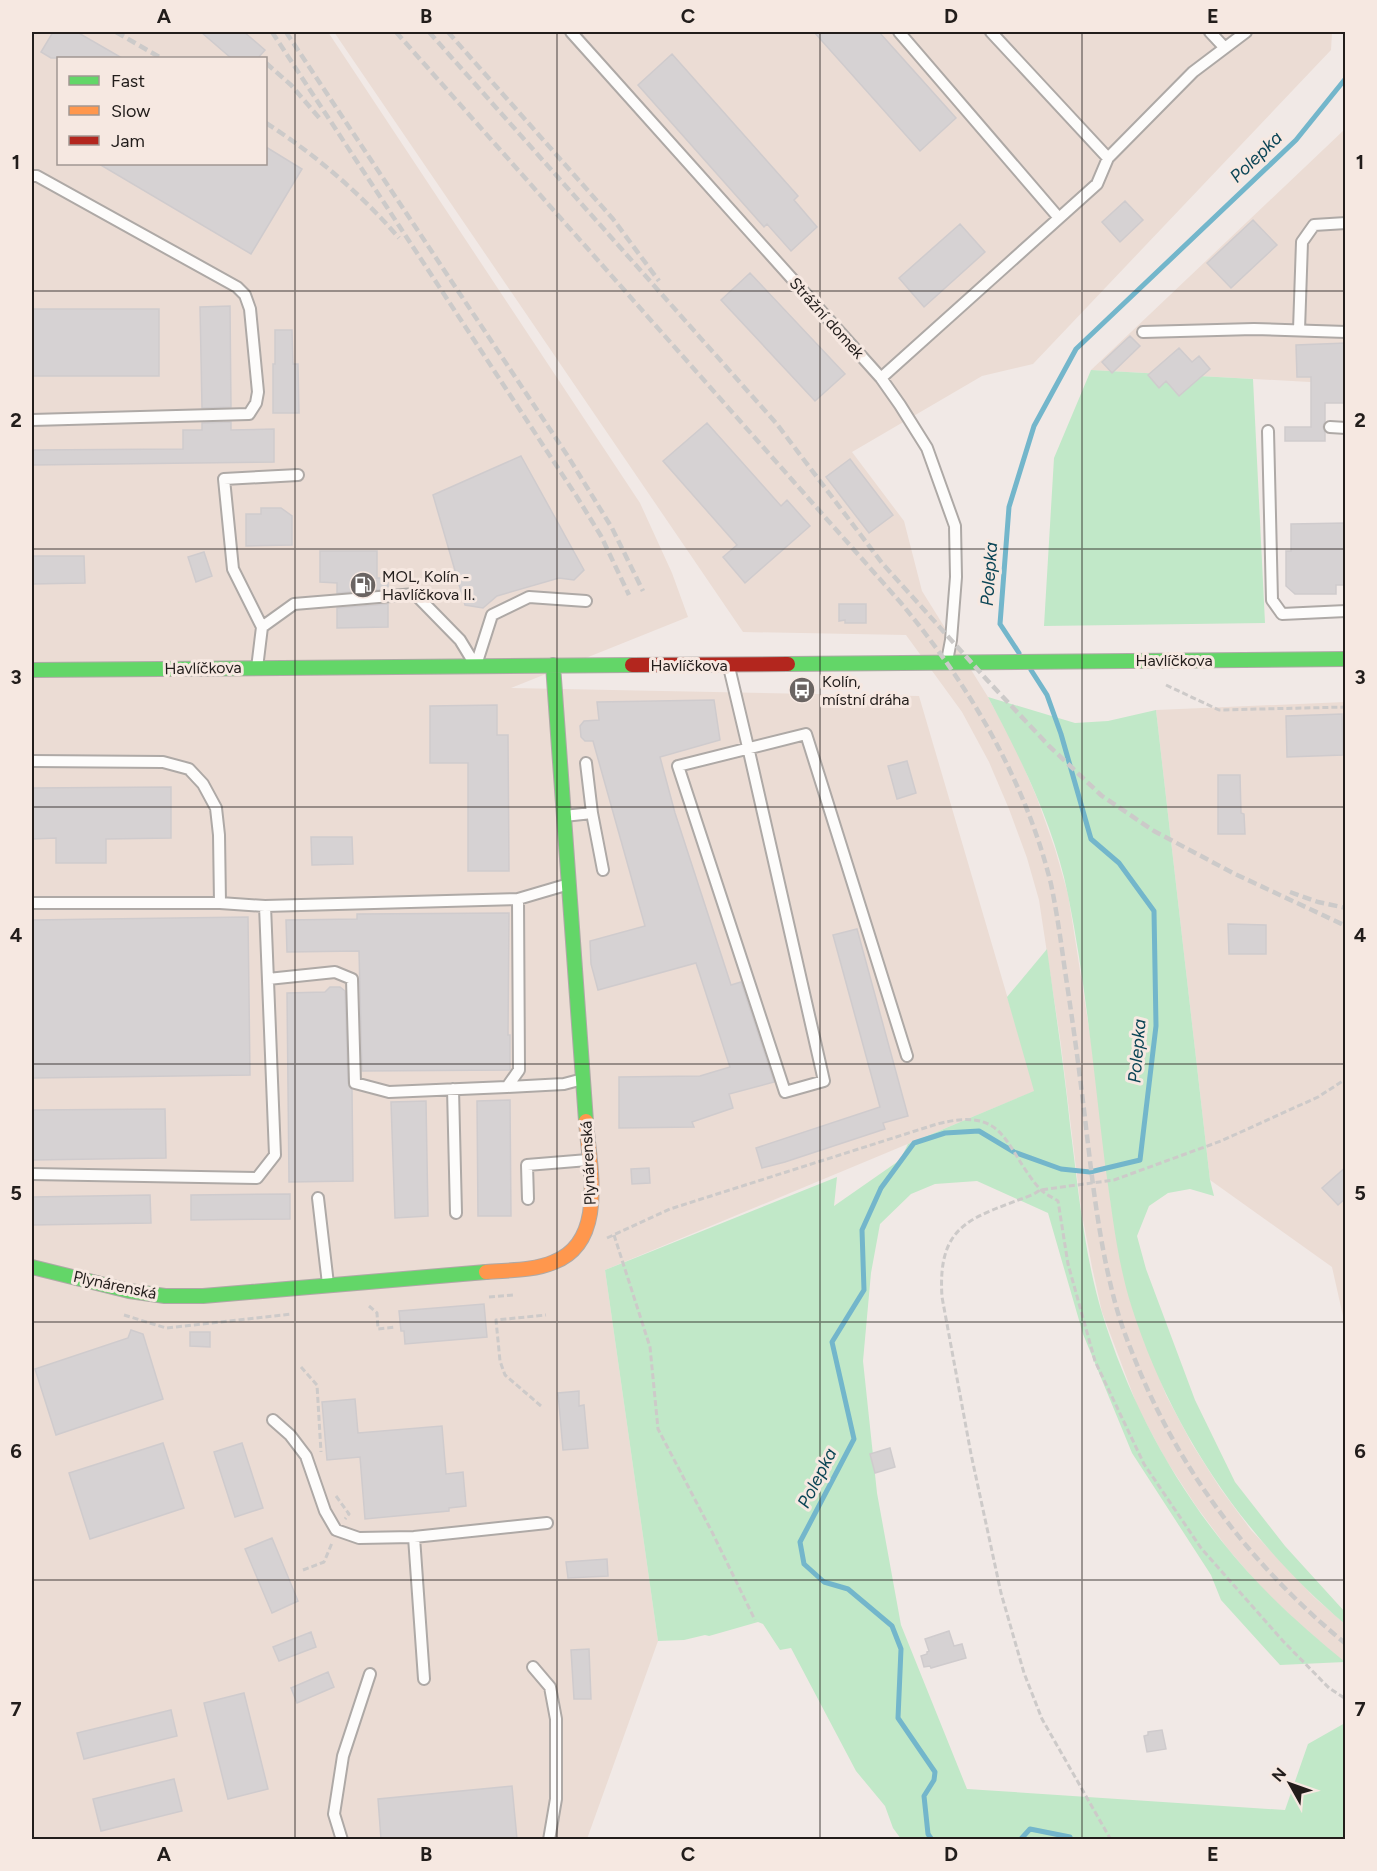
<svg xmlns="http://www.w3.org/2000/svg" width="1377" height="1871" viewBox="0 0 1377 1871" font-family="Figtree,sans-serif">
  <rect width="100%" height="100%" fill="#f1e9e6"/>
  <path fill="#ebdcd4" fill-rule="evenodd" d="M32 32H328L640 503 672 573 688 617 511 688 919 696 1035 1091 605 1270 658 1641 587 1839 32 1840ZM58 58H266V164H58Z
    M334 32H1332L1331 50 1033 364 982 376 852 452 904 521 922 591 988 697 1016 749 1037 798 1055 849 1068 894 1076 945 1091 1041 1111 1205 1121 1261 1131 1303 1166 1395 1192 1444 1220 1488 1251 1530 1314 1597 1345 1624V1663L1294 1619 1259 1585 1228 1549 1196 1506 1166 1460 1138 1408 1102 1312 1092 1267 1081 1209 1061 1045 1039 900 1027 858 1009 809 989 762 962 712 906 635 743 632Z
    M1345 129V384L1091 370Z
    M1345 702V1325L1332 1267 1210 1180 1156 710Z"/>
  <path fill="#c1e8c8" d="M1091 370 1253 379 1265 623 1044 626 1054 458Z
    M988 697 1075 723 1108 721 1156 710 1210 1180 1214 1196 1190 1189 1168 1193 1149 1206 1137 1236 1146 1269 1195 1400 1235 1482 1285 1546 1345 1612V1624C1245 1539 1171 1431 1131 1305 1117 1260 1112 1211 1105 1164 1094 1075 1086 984 1068 895 1054 825 1021 759 988 697Z
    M1047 949C1055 1008 1064 1066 1070 1125 1078 1187 1084 1254 1102 1313 1133 1414 1188 1510 1261 1586 1287 1613 1316 1638 1345 1662L1280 1665 1221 1600 1211 1575 1132 1453 1083 1334 1048 1213 977 1181 935 1184 911 1194 880 1224 871 1273 863 1361 877 1493 901 1625 967 1789 1285 1810 1308 1744 1345 1723V1839H901L893 1828 885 1806 856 1771 791 1648 780 1650 763 1624 758 1622 709 1636 705 1635 684 1640 658 1641 605 1270 837 1177 834 1206 900 1160 908 1144 1034 1091 1007 997Z"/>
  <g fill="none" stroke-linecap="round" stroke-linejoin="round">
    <path stroke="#73b6cb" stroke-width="5" d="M1019 653 1000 624 1009 507 1034 426 1076 349 1296 140 1346 78
      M932 1840 928 1834 924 1796 934 1780 935 1772 898 1718 901 1649 892 1626 848 1589 824 1582 804 1564 800 1542 854 1439 832 1342 864 1290 862 1230 881 1188 914 1143 945 1133 979 1131 1014 1152 1061 1169 1090 1172 1140 1160 1156 1026 1154 911 1119 863 1091 839 1061 734 1047 695 1031 670
      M1020 1840 1030 1829 1070 1837 1071 1840"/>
  </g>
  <path fill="#d6d2d3" stroke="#cfcbcd" stroke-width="1.5" d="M53 32H77L122 58H51L41 52Z
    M201 32H244L265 50 258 58H231Z
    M814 32H879L956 118 920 151Z
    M672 54 798 196 794 200 817 227 791 251 767 224 764 227 638 85Z
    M266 147 302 169 251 254 99 164H266Z
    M1125 201 1143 220 1120 242 1102 222Z
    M1253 220 1277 245 1231 288 1207 263Z
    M960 224 985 252 924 307 899 278Z
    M750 273 845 374 815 401 721 300Z
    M230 306 231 407 202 408 200 307Z
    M32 309H159V376H32Z
    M275 330H292L293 364H298L299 413H273V364H275Z
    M1130 336 1140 346 1112 373 1102 362Z
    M1346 343 1344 403H1325V421L1323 427 1325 433V441H1285V427H1311V377H1297L1296 345Z
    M1179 348 1192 362 1199 356 1210 369 1179 396 1166 381 1159 388 1148 375Z
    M231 422V430L274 429V462L32 465V450L183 449V430H202V423Z
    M707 423 781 506 787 500 810 526 745 583 723 557 737 545 663 461Z
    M521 456 584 570 574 580 559 578 497 596 483 608 465 605 433 495Z
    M850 459 893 515 869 533 826 477Z
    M261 508H281L292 516V545L246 546V514H261Z
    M1346 523V585H1336V594H1295L1286 586V551H1291V524Z
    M320 551H377V578H388V589L337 593V583L320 582Z
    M204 552 212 576 196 582 188 557Z
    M32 556H84L85 583 32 584Z
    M388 604V627L337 628V608Z
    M839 604H866V623H845V620L839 621Z
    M714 700 720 740 660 757 675 813 731 985 741 982 774 1082 729 1094 733 1108 692 1122 694 1127 619 1128V1077L700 1076 730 1067 696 963 598 990 591 964 590 941 645 926 593 741H585L581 737 580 726 584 721 599 720 597 702Z
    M497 705V735H508L509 871H468V763H430V706Z
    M1342 714 1343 755 1287 757 1286 716Z
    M907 761 916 793 897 799 888 766Z
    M1218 775H1240L1241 813 1244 814 1245 834H1218Z
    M171 787V838L106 839V863H56V838L32 839V788Z
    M311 837H352L353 864 312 865Z
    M509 913 508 1035H510V1070L362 1071 359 951 287 952 286 920 357 919V914Z
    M248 917 250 1075 32 1078V920Z
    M1228 924 1266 925V954H1229Z
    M857 929 908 1116 883 1123 885 1129 785 1162 762 1168 756 1148 880 1107 833 935Z
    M330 987H340L345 991 348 1083 352 1090 353 1181 289 1182 287 993 325 992Z
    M510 1100 511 1216H478L477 1101Z
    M426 1101 428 1216 395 1218 391 1102Z
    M165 1109 166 1158 32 1160V1110Z
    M1346 1167V1198L1338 1205 1322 1188Z
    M649 1168 650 1183 632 1184 631 1169Z
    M290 1194V1219L191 1220V1195Z
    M150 1195 151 1223 32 1225V1197Z
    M484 1304 487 1337 405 1344 404 1331H401L399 1311Z
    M131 1330 143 1334 163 1399 56 1435 35 1369 128 1338Z
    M190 1332H210V1347L190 1346Z
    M579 1391V1406L584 1405 588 1448 563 1450 558 1393Z
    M355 1399 358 1433 442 1426 446 1474 463 1472 466 1506 449 1508V1511L365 1519 360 1457 327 1460 322 1402Z
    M163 1443 184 1508 90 1539 69 1473Z
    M242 1443 263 1508 235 1517 214 1452Z
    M890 1448 895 1467 875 1473 870 1454Z
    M272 1538 298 1601 272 1613 245 1549Z
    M607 1559 608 1576 568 1578 566 1562Z
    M949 1631 954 1646 962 1644 966 1658 931 1668 930 1666 924 1667 921 1656 927 1654V1652L929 1651 925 1639Z
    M311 1632 316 1647 279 1661 273 1647Z
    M589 1649 591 1699H574L571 1650Z
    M328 1672 334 1687 297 1703 291 1688Z
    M244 1693 268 1789 228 1799 204 1703Z
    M171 1710 177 1736 84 1759 77 1733Z
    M1162 1730 1166 1749 1147 1752 1144 1736 1148 1735V1732Z
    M174 1779 182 1811 101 1831 93 1799Z
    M512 1786 517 1839H381L378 1799Z"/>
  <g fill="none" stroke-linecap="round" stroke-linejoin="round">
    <defs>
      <path id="lane" d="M571 32 881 378 900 405 927 448 955 526 956 577 951 640 947 661
        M899 32 1059 218
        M991 32 1108 158
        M1210 32 1224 47
        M32 176H37L237 287 245 295 250 309 258 392 256 403 249 414 32 420
        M1299 330 1302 242 1314 225 1346 223
        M1143 332 1254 329 1346 332
        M881 378 1097 184 1108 158 1193 72 1246 32
        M1330 427 1346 428
        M1268 431 1272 600 1282 614 1346 611
        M262 627 233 569 224 479 298 475
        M476 665 492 615 529 597 586 601
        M729 667 748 747 824 1081 785 1092 678 766 806 734 907 1056
        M257 668 262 627 294 604 415 594 460 640 474 663
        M32 761 163 762 189 769 203 784 216 808 219 835 220 903
        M586 763 592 813
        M564 816 592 813 603 870
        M32 903H220L265 906 518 899 569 884
        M268 979 335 972 352 979 355 1083 389 1092 507 1087 519 1070 518 899
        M507 1087 564 1084 583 1079
        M453 1089 456 1213
        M32 1174 257 1178 275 1155 265 906
        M318 1198 328 1284
        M528 1199 527 1165 588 1160
        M273 1420 290 1435 306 1456 325 1511 336 1530 359 1538 414 1537 547 1523
        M414 1537 424 1679
        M533 1667 550 1687 556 1719V1799L549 1840
        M342 1840 334 1814 343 1756 370 1674"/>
      <path id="fast" d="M788 664 1346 659
        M553 665 586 1121
        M32 670 632 665
        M32 1267 129 1291 165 1296H203L486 1272"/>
      <path id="slow" d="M486 1272C508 1270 533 1271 554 1262 608 1241 589 1166 586 1121"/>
      <path id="jam" d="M632 665 788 664"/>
    </defs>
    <use href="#lane" stroke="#aea9a6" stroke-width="14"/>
    <use href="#fast" stroke="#aea9a6" stroke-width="16"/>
    <use href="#slow" stroke="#aea9a6" stroke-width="16"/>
    <use href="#jam" stroke="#aea9a6" stroke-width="16"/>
    <path stroke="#cdcac9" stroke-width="3" stroke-dasharray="6 3" stroke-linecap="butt" d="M1166 685 1219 710 1346 707
      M614 1235 650 1347 658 1429 712 1532 755 1620
      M607 1238 670 1209 937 1124C1007 1106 1003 1146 1039 1188 1044 1194 1052 1197 1058 1201L1068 1264 1095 1361 1144 1464 1201 1548 1283 1641 1329 1688 1346 1699
      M489 1297 513 1295
      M369 1306 377 1313 378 1329 396 1327
      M124 1315 166 1328 292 1314
      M301 1367 317 1385 321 1452
      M541 1406 505 1375 500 1361 496 1320 546 1315
      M336 1496 349 1514 345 1519
      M303 1570 324 1562 332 1543
      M1111 1840 1042 1719 1024 1673 1001 1593 971 1454 942 1297C937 1221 974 1218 1034 1194L1040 1190 1114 1180 1221 1141 1318 1097 1346 1079"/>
    <use href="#lane" stroke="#fdfcfb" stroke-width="10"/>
    <use href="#fast" stroke="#63d668" stroke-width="14"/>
    <use href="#slow" stroke="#ff974d" stroke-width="14"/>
    <use href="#jam" stroke="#b3261e" stroke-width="14"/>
    <path stroke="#cccac9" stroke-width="4.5" stroke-dasharray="9 4.5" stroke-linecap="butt" d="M116 32 161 58
      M272 32 577 497 601 536 629 595
      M286 32 569 458 612 528 643 591
      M396 32 901 603C969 685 1025 779 1051 884 1057 913 1061 942 1065 971 1073 1023 1080 1075 1086 1127 1093 1187 1100 1248 1116 1306 1122 1328 1131 1350 1140 1372 1185 1479 1256 1570 1346 1644
      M429 32 776 423 882 563 988 681 1049 746 1102 796 1154 831 1233 873 1346 926
      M448 32 613 219 659 281
      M266 63 291 85 321 120
      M266 123C316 155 360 193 399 238
      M1290 892 1318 902 1346 908"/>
  </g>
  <path fill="none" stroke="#221d1b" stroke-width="1.5" stroke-opacity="0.55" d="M295 32V1840M557 32V1840M820 32V1840M1082 32V1840M32 291H1346M32 549H1346M32 807H1346M32 1064H1346M32 1322H1346M32 1580H1346"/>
  <defs>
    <symbol id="fuel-disc" viewBox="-11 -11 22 22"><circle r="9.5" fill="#6a6462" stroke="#f6e8e1"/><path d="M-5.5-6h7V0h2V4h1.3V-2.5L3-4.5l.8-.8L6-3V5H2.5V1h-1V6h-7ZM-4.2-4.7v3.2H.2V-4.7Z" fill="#fff"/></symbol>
    <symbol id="bus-disc" viewBox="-11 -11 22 22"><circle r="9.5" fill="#6a6462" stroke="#f6e8e1"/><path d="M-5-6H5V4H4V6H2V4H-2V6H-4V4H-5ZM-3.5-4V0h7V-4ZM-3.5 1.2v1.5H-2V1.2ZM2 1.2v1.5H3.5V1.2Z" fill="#fff"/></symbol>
  </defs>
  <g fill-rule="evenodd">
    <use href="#fuel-disc" x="348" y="570" width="30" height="30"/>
    <use href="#bus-disc" x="787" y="675" width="30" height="30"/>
  </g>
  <g text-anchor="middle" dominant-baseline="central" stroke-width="6" stroke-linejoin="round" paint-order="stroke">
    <g font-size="16" fill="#221d1b" stroke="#f6e8e1">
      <text transform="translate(827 318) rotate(48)">Strážní domek</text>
      <text x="1174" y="660">Havlíčkova</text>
      <text x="689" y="665">Havlíčkova</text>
      <text transform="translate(203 668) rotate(-1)">Havlíčkova</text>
      <text transform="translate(588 1163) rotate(-93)">Plynárenská</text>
      <text transform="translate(115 1285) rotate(12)">Plynárenská</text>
    </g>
    <g font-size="16" fill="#221d1b" stroke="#f6e8e1" text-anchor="start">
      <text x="382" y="576">MOL, Kolín -<tspan x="382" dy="18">Havlíčkova II.</tspan></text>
      <text x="822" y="681">Kolín,<tspan x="822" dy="18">místní dráha</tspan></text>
    </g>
    <g font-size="18" font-style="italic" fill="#0b4556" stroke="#f6e8e1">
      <text transform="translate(1256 157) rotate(-44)">Polepka</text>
      <text transform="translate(989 574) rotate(-86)">Polepka</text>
      <text transform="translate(1137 1051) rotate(-85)">Polepka</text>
      <text transform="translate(817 1478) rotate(-63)">Polepka</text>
    </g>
  </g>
  <rect width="1377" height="1871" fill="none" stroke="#f6e8e1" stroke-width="66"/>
  <rect x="57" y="57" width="210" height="108" fill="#f6e8e1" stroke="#a19792" stroke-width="1.5"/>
  <rect x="69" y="76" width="30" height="9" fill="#63d668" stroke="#a19792" stroke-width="1.5"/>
  <text x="111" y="87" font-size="18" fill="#221d1b">Fast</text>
  <rect x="69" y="106" width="30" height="9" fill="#ff974d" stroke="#a19792" stroke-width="1.5"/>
  <text x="111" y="117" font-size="18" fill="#221d1b">Slow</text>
  <rect x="69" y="136" width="30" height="9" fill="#b3261e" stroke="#a19792" stroke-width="1.5"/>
  <text x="111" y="147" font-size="18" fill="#221d1b">Jam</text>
  <g transform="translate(1290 1784) rotate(310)" stroke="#f6e8e1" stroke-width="4.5" paint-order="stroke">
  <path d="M0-4.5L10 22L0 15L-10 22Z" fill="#221d1b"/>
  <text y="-9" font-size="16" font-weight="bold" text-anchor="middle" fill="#221d1b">N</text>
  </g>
  <rect x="33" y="33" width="1311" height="1805" fill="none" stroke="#221d1b" stroke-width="2"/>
  <g font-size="20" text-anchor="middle" font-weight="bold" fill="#221d1b">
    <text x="164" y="23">A</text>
    <text x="426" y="23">B</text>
    <text x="688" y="23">C</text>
    <text x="951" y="23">D</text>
    <text x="1213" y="23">E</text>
    <text x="16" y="169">1</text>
    <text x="1360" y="169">1</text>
    <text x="16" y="427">2</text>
    <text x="1360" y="427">2</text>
    <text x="16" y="684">3</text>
    <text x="1360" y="684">3</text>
    <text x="16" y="942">4</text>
    <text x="1360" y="942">4</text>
    <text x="16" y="1200">5</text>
    <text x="1360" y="1200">5</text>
    <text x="16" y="1458">6</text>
    <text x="1360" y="1458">6</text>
    <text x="16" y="1716">7</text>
    <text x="1360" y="1716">7</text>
    <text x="164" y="1861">A</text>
    <text x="426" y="1861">B</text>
    <text x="688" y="1861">C</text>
    <text x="951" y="1861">D</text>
    <text x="1213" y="1861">E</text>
  </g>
</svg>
